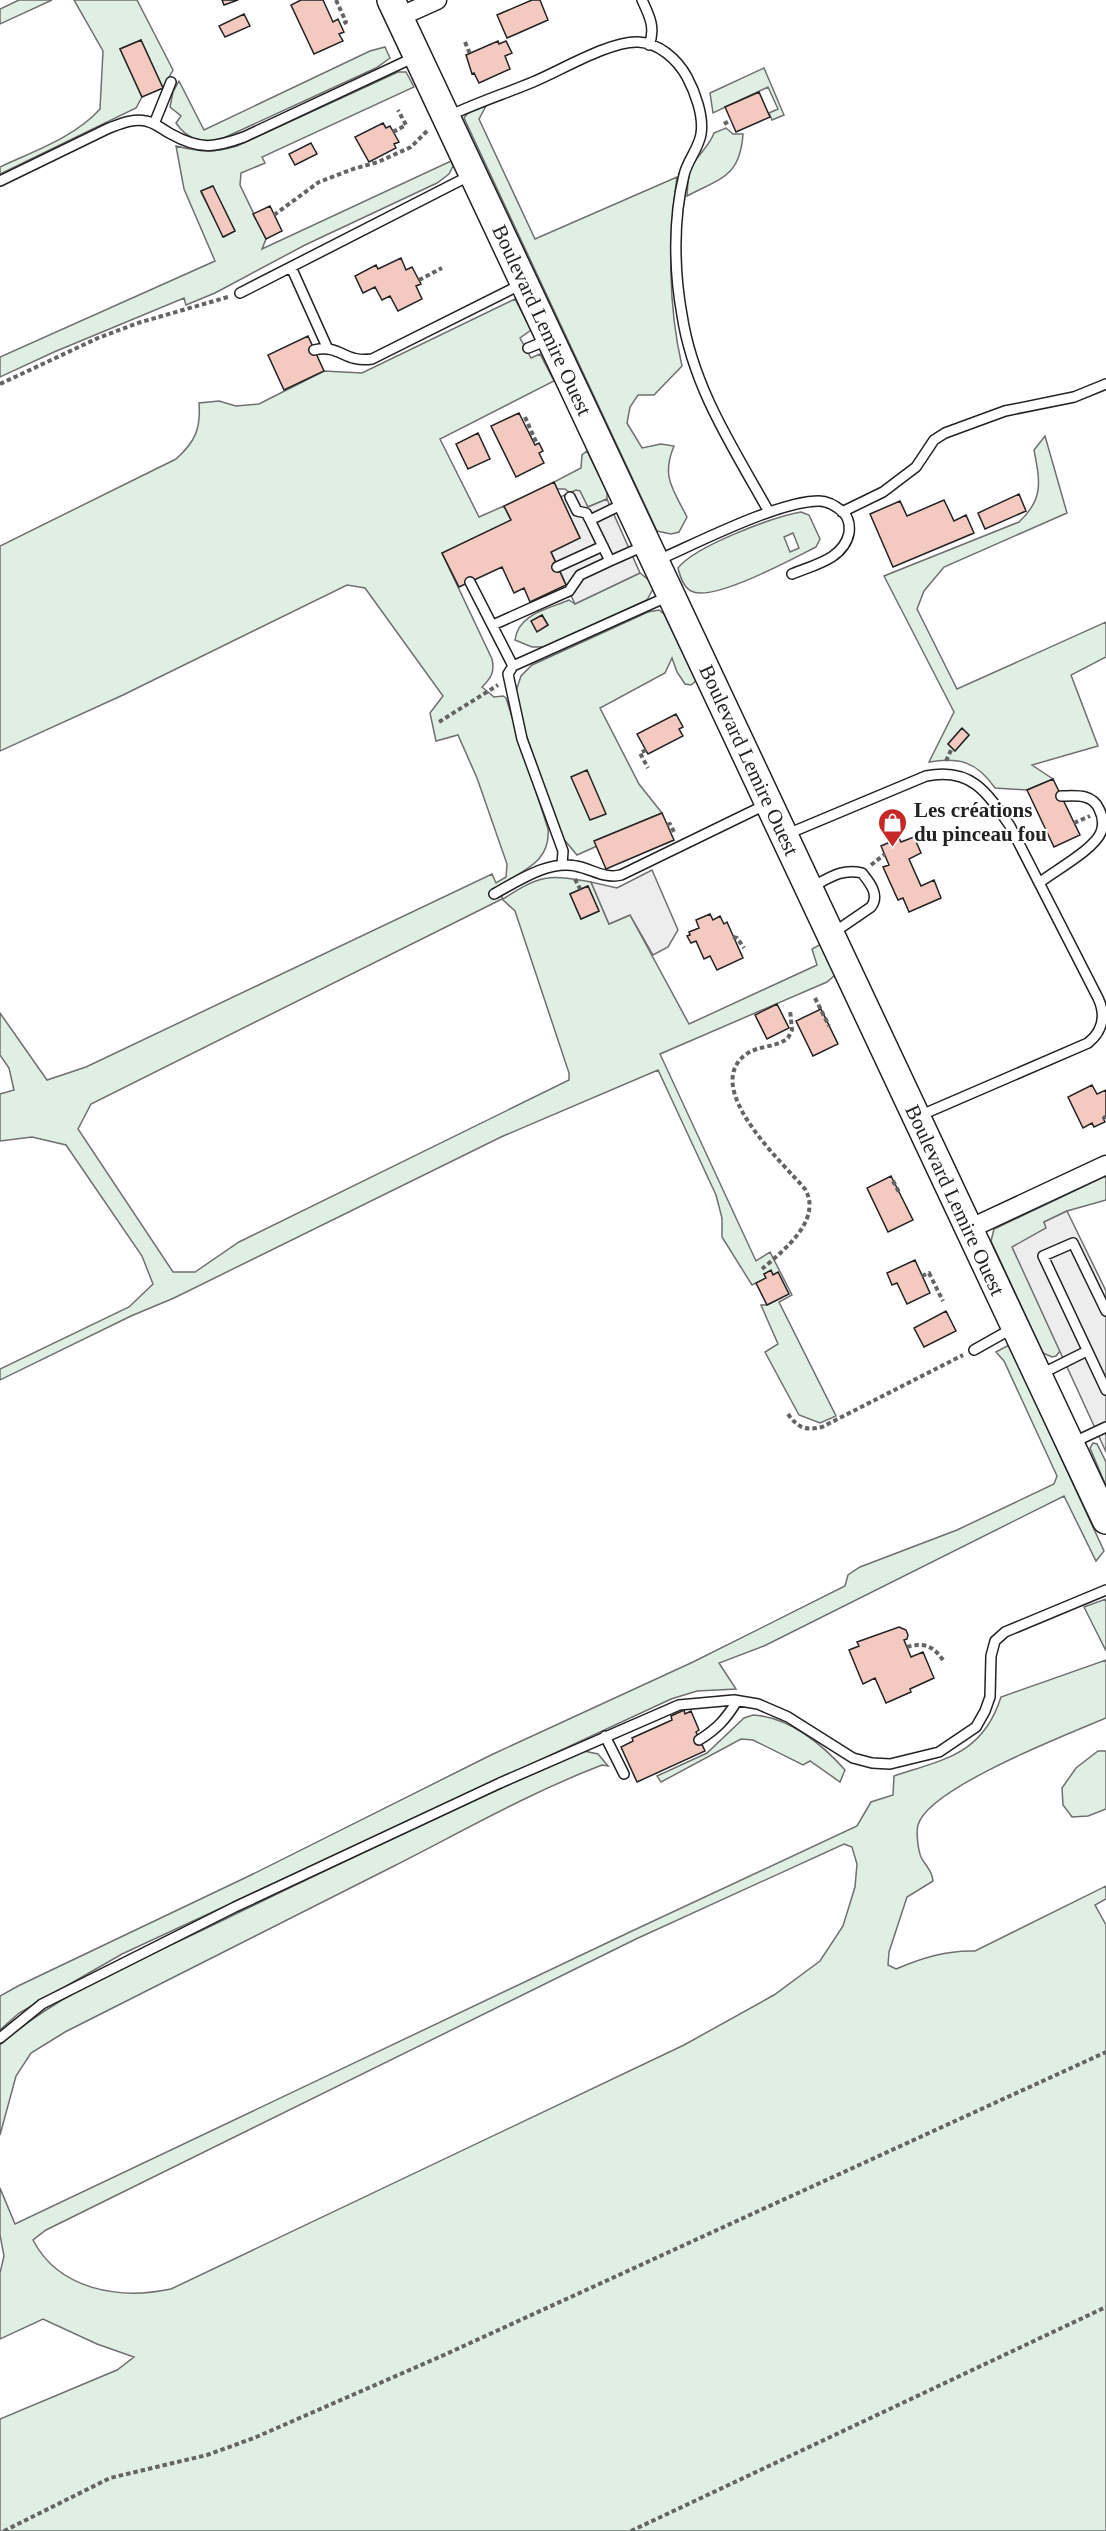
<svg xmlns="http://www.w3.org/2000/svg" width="1106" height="2531" viewBox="0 0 1106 2531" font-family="'Times New Roman',serif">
  <rect width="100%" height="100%" fill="#fff"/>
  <path fill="#e0efe3" stroke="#6f6f6f" stroke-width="1.5" fill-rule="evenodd" d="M19 0H52L0 24V9Z
    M74 0H137L173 70 163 88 141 40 120 49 142 97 136 108 0 174V167C34 151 75 137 100 109L103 51Z
    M385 47 390 58 376 68 217 141C198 141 187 139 176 123L181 116 170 107 173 92 179 81 204 130 370 51Z
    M764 68 784 115 772 120 769 113 778 109 768 87 713 113 710 93Z
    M398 72H406L414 87 262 157 265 163 241 173 240 185 266 239 262 249 451 161 453 166 449 174 437 183 305 245 215 293 186 305 184 298 54 352 0 377V357L215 261 184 189 176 146C200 152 213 153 237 146ZM212 186 235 231 224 237 201 192Z
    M486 106 479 119 535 239 677 177C668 238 668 306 682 366L654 395H638L630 407 627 423 642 448 661 444 674 446C661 477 673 489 687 517L679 532 671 534 657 531 464 118 470 110Z
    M726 128 733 134H743C740 177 721 178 687 196 688 186 687 175 692 166 698 154 709 147 714 133Z
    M515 299 531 330 520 338 531 358 540 354 554 381 440 439 479 517 504 506 511 520 442 553 492 659C495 672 491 678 482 687L494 697 503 696 506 698 548 829C551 863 521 871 497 887L503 899C540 875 548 874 591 882L609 924 630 915 689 1024 817 965 812 949 821 944 835 975 827 982 660 1054 756 1261 770 1252 791 1293 792 1295 779 1302 836 1416 820 1423 799 1415 765 1352 778 1344 761 1305H767L788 1294 777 1273 773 1275 771 1271 764 1274 766 1278 752 1285 722 1237V1218L716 1195 658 1070 501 1137 174 1298 131 1316 0 1380V1369L129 1307 153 1284 142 1256 66 1145 32 1137 0 1141V1094L14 1090 9 1068 0 1055V1013L47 1080 86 1067 492 874 496 883 506 877 507 864 477 778 458 735 436 741 430 713 443 696 365 588 347 585 123 695 0 751V546L176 459C195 442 201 429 199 403L219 401 236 406 259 404 324 371 362 373ZM588 886 599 911 581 919 570 894ZM502 899 515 911 569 1073V1080L239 1242 195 1272H173L78 1129 91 1104Z
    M1045 436 1067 513 944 567 924 591 917 609 957 689 1106 622V657L1071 675 1098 746 1032 765 1053 779 1027 790 995 788C977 762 960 757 929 762L954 712 884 576 1019 522C1044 499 1040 481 1034 450ZM961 729 969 735 955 751 948 744Z
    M587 451 607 492V499L588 507 565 489H557L554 482 581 468 582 455Z
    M801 512 809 515 820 539 816 547C794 558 712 603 691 591 683 587 680 576 678 568 695 546 773 517 801 512ZM793 533 799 548 790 552 784 537Z
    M640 573 650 581 653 589 647 600 544 647H532L515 640C518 614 548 609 569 600L575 604ZM542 615 548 625 537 631 532 621Z
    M659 610 664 614 696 681 691 685 685 684 677 672 672 658 665 673 600 708 639 784 662 813 595 841 597 846 577 855 562 837 522 723 516 691 521 676 532 665 648 612Z
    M1106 1176V1200L1067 1211 1044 1222 1047 1228 1060 1351 1056 1356 1052 1357 1043 1353 991 1241 994 1229Z
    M1009 1345 1104 1551 1096 1561 1064 1496 764 1646 719 1663 736 1689 697 1691 671 1699 122 1954 19 2013 0 2030V1996L18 1986 251 1875 491 1755 693 1662 845 1586 848 1575 860 1567 957 1530 1054 1484 1057 1476 1004 1361 996 1352Z
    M1093 1443 1097 1444 1106 1462V1486L1090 1448Z
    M1106 1599V1651L1084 1607Z
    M1106 1660V1718C1068 1734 928 1788 918 1825 916 1832 918 1850 921 1857 925 1866 932 1869 933 1881L907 1897 889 1952 888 1965 896 1969C922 1958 947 1950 975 1951L1106 1886V1899L1095 1905 1106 1925V2531H0V2419L117 2370 134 2357 97 2344 43 2319 0 2339V2273L4 2256 0 2235V2188L15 2224 632 1931 857 1826 871 1802 893 1795 894 1776C945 1759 983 1754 1001 1697ZM844 1844 852 1847 857 1864 855 1887 843 1926 820 1961 774 1995 684 2045 171 2289C119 2300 59 2290 33 2240L46 2230 636 1939Z
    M753 1715C789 1717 822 1744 845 1770L840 1782 810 1761 803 1765 753 1740 741 1739 661 1782 657 1776 707 1753 744 1718Z
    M584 1751 598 1754 608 1766 602 1765C529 1793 463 1831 394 1866 284 1921 175 1977 65 2032L31 2053 16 2076 0 2135V2045C60 1991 141 1960 213 1925 336 1865 459 1806 584 1751Z
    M1098 1751H1106V1809L1088 1816 1072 1817 1063 1805 1062 1788 1076 1768Z"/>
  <path fill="#ededed" stroke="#6f6f6f" stroke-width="1.5" d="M576 490 580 491 588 507 607 499 640 573 575 604 551 552 580 538 560 497Z
    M652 870 678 930 668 947 653 955 630 915 609 924 591 882 617 888Z
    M1067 1211 1106 1291V1452L1012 1247 1046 1228 1044 1222Z"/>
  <path fill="#f3c9c0" stroke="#222" stroke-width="1.5" d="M222 0H238L224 5Z
    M301 0H323L333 22 338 19 344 32 339 34 343 41 314 54 291 5Z
    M532 0H540L548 20 507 38 497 15Z
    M244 14 250 26 225 37 219 26Z
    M141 40 163 88 142 97 120 49Z
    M498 41 499 44 506 41 512 53 505 56 510 69 479 83 474 73 472 74 466 55Z
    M759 92 770 117 736 132 725 107Z
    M383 123 386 128 390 126 399 142 394 144 396 148 369 162 355 137Z
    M311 143 317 154 295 165 289 154Z
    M213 186 235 231 223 237 201 191Z
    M270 206 282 231 266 239 253 214Z
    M401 258 406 270 412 267 421 284 416 286 422 299 398 311 390 296 382 300 375 287 363 293 355 276 376 265 378 269Z
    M308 336 324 371 284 390 268 355Z
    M519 413 535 445 539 443 543 451 539 453 544 463 516 477 491 426Z
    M478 433 490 459 468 469 456 444Z
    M554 482 580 538 551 552 566 585 530 602 524 588 514 593 502 567 459 587 442 553 511 520 504 506Z
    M1019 494 1026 511 985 529 978 513Z
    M944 500 954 521 966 515 974 533 893 567 870 514 900 501 907 516Z
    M542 615 548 625 537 632 531 621Z
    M676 714 683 727 679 729 683 736 648 754 637 734Z
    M962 728 969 735 955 751 948 744Z
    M587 770 606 814 590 820 571 777Z
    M1053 779 1080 835 1054 847 1027 790Z
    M662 813 674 840 606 869 594 841Z
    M914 837 921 853 909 859 921 886 934 880 941 898 909 912 903 898 898 900 883 867 889 865 881 846 899 838 901 842Z
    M588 886 599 911 581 919 570 894Z
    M710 914 713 920 720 916 724 924 727 922 743 958 717 970 710 956 704 959 696 941 691 943 687 936 690 935 689 932 699 928 696 920Z
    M777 1004 789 1028 767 1039 755 1015Z
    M821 1009 838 1044 813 1056 796 1021Z
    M1092 1085 1097 1094 1106 1090V1117L1103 1118 1105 1122 1094 1127 1092 1123 1083 1128 1068 1097Z
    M891 1176 913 1220 888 1232 867 1188Z
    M915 1260 930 1293 907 1304 897 1283 892 1285 887 1273Z
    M771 1270 773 1275 778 1272 789 1294 767 1305 756 1283 766 1278 764 1274Z
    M946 1311 956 1331 924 1347 914 1328Z
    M899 1627 906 1630 908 1635 907 1639 904 1640 911 1657 923 1652 934 1678 910 1689 911 1692 886 1703 875 1678 863 1684 849 1650 859 1646 857 1642Z
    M684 1710 685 1714 691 1711 699 1730 696 1732 705 1751 637 1782 621 1747 633 1741 632 1738 672 1720 671 1716Z"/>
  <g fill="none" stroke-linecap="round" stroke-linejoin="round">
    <defs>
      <path id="lane" d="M642 0C649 15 656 28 649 45
        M449 116C476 103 504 94 533 82 560 71 609 41 638 42 659 43 677 59 687 77 695 92 704 116 701 134 699 148 687 161 684 175 673 219 674 271 682 315 693 388 734 449 769 512
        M154 124 171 82
        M0 181 109 128C120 124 134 118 146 121 156 123 163 130 171 134 200 150 214 148 244 137L415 57
        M291 267 327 347
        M240 293 471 175
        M528 348 548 340
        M314 350C341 344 343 363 372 359L522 284
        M570 497 577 511 586 513 590 520
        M625 503 590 520 610 561 644 546
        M842 512 883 492 916 467 934 440 945 433 1005 411 1074 397 1106 384
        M656 561C695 544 778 501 819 501 828 501 836 506 843 512 849 518 850 525 849 533 844 559 813 565 792 574
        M557 567 603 546
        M470 582 513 666 669 596
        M493 625 569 591 580 575 610 561
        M513 666 508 674 522 739 563 851 562 865
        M785 835 926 776C971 767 987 792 1010 826L1098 998C1106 1015 1103 1031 1088 1043L919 1116
        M1039 883C1054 871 1095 849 1101 832 1104 824 1102 815 1099 809 1092 793 1075 796 1061 796
        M812 887C829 878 842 868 862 873 870 883 880 895 871 907L833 933
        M494 894C518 881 548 860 576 866 592 869 604 879 621 875L767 804
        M1106 1311 1073 1243 1043 1256 1106 1390
        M974 1350 1013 1328
        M1041 1374 1087 1351
        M1072 1443 1106 1427
        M605 1736 624 1774
        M699 1740C717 1729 726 1719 737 1701
        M0 2038 42 2004 235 1907 500 1783 679 1705 734 1700 758 1704 788 1717 853 1758 872 1763 890 1764 939 1752 976 1727 985 1711 990 1697 991 1656 995 1641 1005 1632 1106 1590"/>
      <path id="street" d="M399 17 437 0
        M969 1229 1106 1165"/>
      <path id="primary" d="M391 0 1106 1520"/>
    </defs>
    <use href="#lane" stroke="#222" stroke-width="12"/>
    <use href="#street" stroke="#222" stroke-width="21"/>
    <use href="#primary" stroke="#222" stroke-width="30"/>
    <path stroke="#646464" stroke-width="4" stroke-dasharray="4.5 3" stroke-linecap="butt" d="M336 0 346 22 341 25
      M465 42 470 54
      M724 124 731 120
      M393 132 406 125 398 110
      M274 215 319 182 353 169 378 162 411 147 429 129
      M419 280 442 268
      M0 384 98 338 138 323 228 297
      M525 417 537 444
      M439 722 498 685
      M646 750 640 753 648 768
      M946 761 952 748
      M1074 823 1090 816
      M667 825 670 824 675 834
      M871 865 885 854
      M575 879 580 889
      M733 937 737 938 744 948
      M815 998 829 1026
      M1103 1118 1106 1117
      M893 1181 900 1194
      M762 1269C783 1251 823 1220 805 1189 782 1162 702 1089 745 1055 758 1045 776 1048 788 1038L792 1030 790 1010
      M922 1276 929 1273 943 1301
      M788 1414C798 1428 805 1431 822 1427L963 1355
      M907 1647C924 1642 933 1646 943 1660
      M4 2531 110 2478 207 2455 254 2438 444 2355 1106 2052
      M631 2531 1106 2307"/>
    <use href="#lane" stroke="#fff" stroke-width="9"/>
    <use href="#street" stroke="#fff" stroke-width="18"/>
    <use href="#primary" stroke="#fff" stroke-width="27"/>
  </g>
  <defs>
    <symbol id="shop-pin" viewBox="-11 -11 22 30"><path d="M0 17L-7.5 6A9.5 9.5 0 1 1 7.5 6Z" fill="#c62828" stroke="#fff"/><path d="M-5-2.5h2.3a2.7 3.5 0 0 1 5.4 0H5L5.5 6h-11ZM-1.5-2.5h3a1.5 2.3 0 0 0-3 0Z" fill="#fff"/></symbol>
  </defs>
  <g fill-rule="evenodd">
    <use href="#shop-pin" x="876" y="806" width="33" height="45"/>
  </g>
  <g text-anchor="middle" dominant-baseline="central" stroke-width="4.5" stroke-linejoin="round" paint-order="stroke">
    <g font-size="21" fill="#222" stroke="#fff">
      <text transform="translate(542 320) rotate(65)">Boulevard Lemire Ouest</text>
      <text transform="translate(749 760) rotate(65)">Boulevard Lemire Ouest</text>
      <text transform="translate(955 1200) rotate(65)">Boulevard Lemire Ouest</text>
    </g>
    <g font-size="21" font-weight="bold" fill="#222" stroke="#fff" text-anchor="start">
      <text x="914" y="810">Les créations<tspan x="914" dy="24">du pinceau fou</tspan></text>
    </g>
  </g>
</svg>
